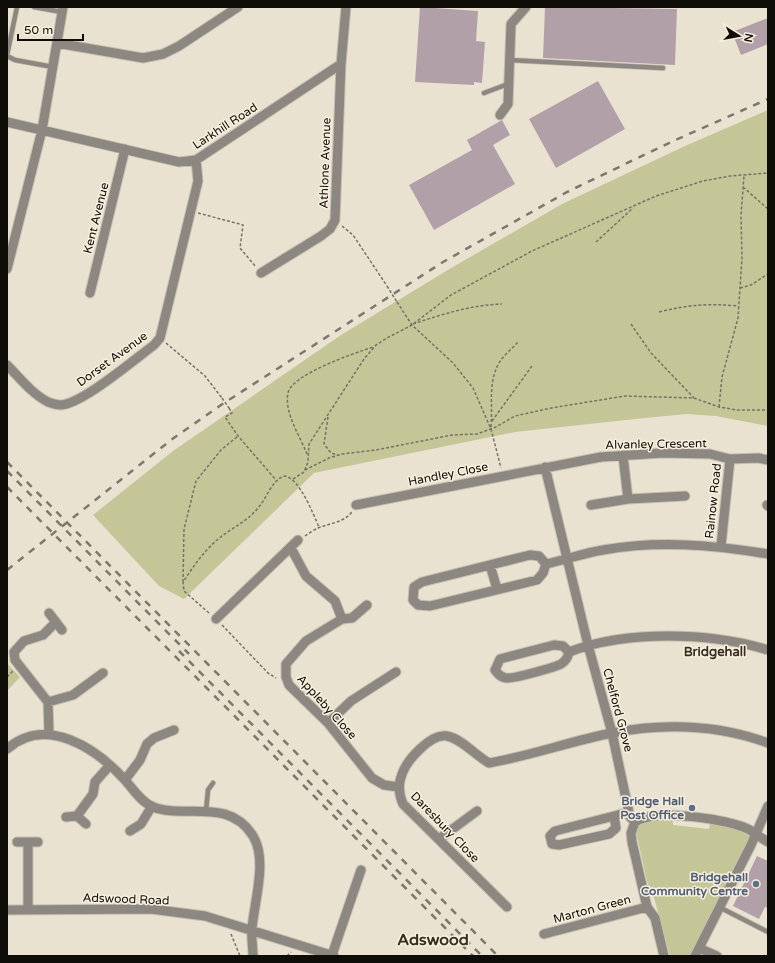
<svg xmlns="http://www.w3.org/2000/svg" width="775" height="963" viewBox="0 0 775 963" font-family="'Varela Round',sans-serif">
  <rect width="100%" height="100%" fill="#eae2d1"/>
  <path fill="#c4c698" d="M768 110V426L716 416 687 414 645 418 515 432 314 473 184 599 159 586 93 515 173 451 341 335 451 268 562 204 685 146Z
    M7 663 20 677 7 691Z
    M673 819V825L709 829 710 823 739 829 750 836 746 848 744 849 690 956H670L655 901 648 885 636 832 639 825 644 821Z"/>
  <path fill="#b2a0a9" d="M420 7 478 11 476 41 485 42 482 83 474 82V85L415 82Z
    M545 7 677 9 675 65 543 58Z
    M768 18V44L741 55 732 32Z
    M598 81 625 129 556 168 529 119Z
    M502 120 510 135 493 145 515 184 434 230 409 185 472 150 467 140Z
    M757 856 768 861V908L765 907 759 919 733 906Z"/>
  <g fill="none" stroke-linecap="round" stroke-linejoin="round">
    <defs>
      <path id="lane" d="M34 7 62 12
        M7 55 17 7
        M7 56 15 60 53 67
        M509 60 663 68
        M484 93 508 84
        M206 811 208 790 213 783
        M719 907 768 932"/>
      <path id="street" d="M57 43 143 58 163 54 179 46 238 7
        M500 115 508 104 511 24 526 7
        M7 122 179 162 196 160 341 64 346 7
        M7 269 42 130 63 7
        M261 273 321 236 330 229 335 220 341 64
        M90 293 125 149
        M7 365C19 377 32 394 48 402 51 403 57 405 60 405 81 405 135 359 154 345L160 338 198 181 196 160
        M623 456 628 499
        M545 467 588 645 612 733 630 817 635 822
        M356 505 601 457 663 453 710 454 730 459 758 458 768 460
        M591 505 628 499 685 496
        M767 505 768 506
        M721 546 730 459
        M291 548 306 576 335 601 342 619 306 641 286 664V677L289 685 328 723 372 778 384 785 399 787
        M530 555 539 556 546 564 543 573 537 580 430 606 418 605 413 600 414 587 422 582Z
        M546 564C565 560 584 553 603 550 658 540 713 545 768 554
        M490 565 497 589
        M49 613 62 630
        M216 619 298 540
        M342 619 352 618 367 605
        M569 652 563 646 554 645 500 659 495 670C498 674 501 678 507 678 513 679 556 667 561 664 566 661 568 657 569 652 626 630 710 632 768 650
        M48 702 73 695 103 673
        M328 723 351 701 396 672
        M49 733 48 702 15 660 14 652 24 641 43 635 56 622
        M7 749C46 715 96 748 125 780 133 789 141 802 153 807 185 819 229 797 253 836 268 860 254 902 252 929 251 938 253 947 253 956
        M125 780 140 760 147 744 154 738 174 730
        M77 816 93 794 95 782 110 765
        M614 816 555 831 550 836 552 844 559 845 609 834 616 828 614 816 629 812
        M66 817 77 816 86 824
        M635 822 631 833 632 842 647 907 655 918 664 956
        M635 822C654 808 730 819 750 830 756 834 761 838 768 842
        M130 831 141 824 152 806
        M439 839 477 811
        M17 842H38
        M28 842V910
        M507 907 403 804C399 795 398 784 402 774 407 760 431 733 447 736 462 739 475 755 489 763 530 756 571 741 612 733 664 723 718 725 768 743
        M7 910 151 909 205 916 334 956
        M544 934 647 907
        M699 948 717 956
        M332 955 361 870
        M695 956 751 845 768 806"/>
    </defs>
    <use href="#lane" stroke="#c7c0b1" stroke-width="6"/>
    <use href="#street" stroke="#c7c0b1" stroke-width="11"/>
    <path stroke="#767166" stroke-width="1.5" stroke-dasharray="3 2" stroke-linecap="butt" d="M743 187 768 209
      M198 213 243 225 240 248 256 267
      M342 226 353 235 387 286
      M596 242 633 208
      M740 288 751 285 768 274
      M397 302 412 325 453 363 473 388 491 429 501 468
      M659 312C687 305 708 303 738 306
      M413 324C443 314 471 305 502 304
      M631 324 651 353 694 398
      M166 343 205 376 222 398
      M719 407 722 377 738 318 742 258 741 215 744 176
      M229 408 232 413 225 417 238 436 276 480
      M328 417 324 444 331 453 338 455
      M492 421 532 366
      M491 427C493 406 488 384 498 365 502 356 512 349 518 342
      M307 454C300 436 284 413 288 393 292 374 355 353 373 347
      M305 470 329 458 342 454 376 450 452 435 477 434 496 427 515 416 551 408 625 396 694 398 719 407 737 410H768
      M293 479 304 472 308 462 309 444 364 359 376 345 387 338 412 325 451 295 532 251 656 196 703 181 730 176 768 173
      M305 536C309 533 314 530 318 528 330 523 343 523 352 512
      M183 582 184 529 196 481 221 450 238 436
      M209 613 184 591 183 582C193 567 203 552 217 540 231 528 247 522 258 508 267 498 272 479 285 476 300 479 313 514 319 527
      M222 625 268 673 276 678
      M7 677 13 671
      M231 934 240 956
      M287 956 291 952"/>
    <use href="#lane" stroke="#8c8781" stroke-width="4.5"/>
    <use href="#street" stroke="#8c8781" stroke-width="9"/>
    <path stroke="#7d786c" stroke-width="2.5" stroke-dasharray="7 7" stroke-linecap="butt" d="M7 462 498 956
      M7 471 189 654
      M7 487 473 956
      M7 570 171 440 221 405 443 262 567 192 671 142 768 99
      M179 651 482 956"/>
    <path stroke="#767166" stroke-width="1.5" stroke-dasharray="3 2" stroke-linecap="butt" d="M387 286 397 302
      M222 398 229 408"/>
  </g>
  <g fill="#5c6f8a" stroke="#f8efde" stroke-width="1.5">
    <circle cx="692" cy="808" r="4"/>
    <circle cx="756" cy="884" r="4"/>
  </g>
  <g text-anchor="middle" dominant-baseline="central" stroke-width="3" stroke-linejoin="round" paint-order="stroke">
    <g font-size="12" fill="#0f0d07" stroke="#f8efde">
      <text transform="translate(225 126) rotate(-33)">Larkhill Road</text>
      <text transform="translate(325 163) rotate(-88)">Athlone Avenue</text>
      <text transform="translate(96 218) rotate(-76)">Kent Avenue</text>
      <text transform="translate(112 359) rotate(-36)">Dorset Avenue</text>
      <text transform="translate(656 444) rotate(-1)">Alvanley Crescent</text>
      <text transform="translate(448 474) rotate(-11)">Handley Close</text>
      <text transform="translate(713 501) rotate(-84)">Rainow Road</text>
      <text transform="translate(327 707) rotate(48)">Appleby Close</text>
      <text transform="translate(618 710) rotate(75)">Chelford Grove</text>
      <text transform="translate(445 827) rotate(46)">Daresbury Close</text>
      <text transform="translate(126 899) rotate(2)">Adswood Road</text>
      <text transform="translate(592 909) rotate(-15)">Marton Green</text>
    </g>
    <g font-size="12" font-weight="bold" fill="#4e5e75" stroke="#f8efde" text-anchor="end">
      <text x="684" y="801">Bridge Hall<tspan x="684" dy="14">Post Office</tspan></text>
      <text x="748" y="877">Bridgehall<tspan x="748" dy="14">Community Centre</tspan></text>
    </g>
    <g font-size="13" font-weight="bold" fill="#352f21" stroke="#f8efde">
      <text x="715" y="652">Bridgehall</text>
    </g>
    <g font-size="16" font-weight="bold" fill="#352f21" stroke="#f8efde">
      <text x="433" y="940">Adswood</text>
    </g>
  </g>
  <rect width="775" height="963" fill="none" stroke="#0f0d07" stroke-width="16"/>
  <g transform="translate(739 36) rotate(101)" stroke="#f8efde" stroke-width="3" paint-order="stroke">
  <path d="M0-3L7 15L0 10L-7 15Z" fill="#0f0d07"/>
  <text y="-6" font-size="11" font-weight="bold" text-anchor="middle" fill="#0f0d07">N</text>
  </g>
  <path d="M18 34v6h65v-6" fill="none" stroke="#0f0d07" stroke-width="2"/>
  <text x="24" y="34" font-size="12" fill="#0f0d07" stroke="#f8efde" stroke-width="3" paint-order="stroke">50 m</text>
</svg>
